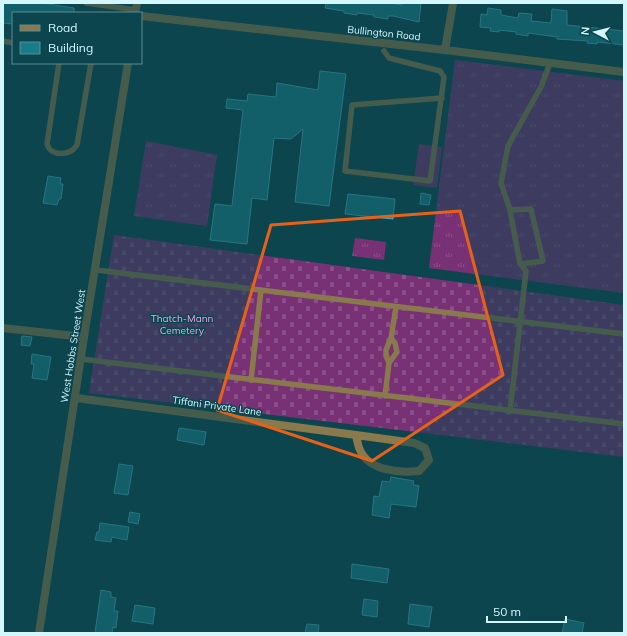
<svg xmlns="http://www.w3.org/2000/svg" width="627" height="636" viewBox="0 0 627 636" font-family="Mulish,sans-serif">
  <defs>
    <pattern id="grass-tufts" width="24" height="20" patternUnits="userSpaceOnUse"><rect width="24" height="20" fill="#793175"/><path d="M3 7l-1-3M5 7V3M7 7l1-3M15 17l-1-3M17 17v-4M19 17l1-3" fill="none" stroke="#8b508a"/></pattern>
    <pattern id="cemetery-stones" width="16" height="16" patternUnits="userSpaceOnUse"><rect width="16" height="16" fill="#793175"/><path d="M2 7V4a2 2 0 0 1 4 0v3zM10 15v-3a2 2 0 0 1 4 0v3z" fill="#8b508a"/></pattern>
  </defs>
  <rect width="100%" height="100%" fill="#0d454e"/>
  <path fill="url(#grass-tufts)" d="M455 60 624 81V293L429 268Z
    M146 141 217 155 207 226 134 216Z
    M355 238 386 242 384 260 352 256Z"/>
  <path fill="url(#cemetery-stones)" d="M114 235 624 305V457L89 393Z"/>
  <path fill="#793175" d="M419 144 442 147 437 188 413 185Z"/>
  <path fill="#197c8b" stroke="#4baebf" d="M3 3H42L74 8V13H13V24L3 23Z
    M326 3H388L402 5V3H421L419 22 393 16H388V19L374 17V15L357 13V15L344 13V11L325 8Z
    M488 8 501 10V15L518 18 519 13 532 14 531 21 551 23 552 9 567 11V25L624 31V45L607 43 597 42V44L587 43 588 41 557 39V37L528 33V36L516 34V32L499 30V32L490 31 491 28 480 27 481 14 487 15Z
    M320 71 346 74 329 206 295 202 303 129 291 139 274 138 267 200 252 198 247 244 210 240 215 204 232 206 243 110 226 108 227 99 247 101 248 94 276 97 277 83 318 90Z
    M48 176 61 178 60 184H63L61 199H59L57 205 43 203Z
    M421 193 431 195 429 205 420 204Z
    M348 194 395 199 393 219 345 214Z
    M22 336 32 337 30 346 21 345Z
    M32 354 51 357 47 380 32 378 34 364H31Z
    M179 428 206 432 204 445 177 440Z
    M119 464 133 466 128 495 114 493Z
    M391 477 414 481 413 485 419 486 416 507 391 504 389 518 372 515 374 496 379 497 382 481 390 482Z
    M130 512 140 514 138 524 128 522Z
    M100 523 129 527 127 540 112 537 111 542 95 540 97 532H99Z
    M352 564 389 569 387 583 351 578Z
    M101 590 111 592V597L116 598 114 611H118L116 628 113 627 112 633H95Z
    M364 599 378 601 377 617 362 615Z
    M410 604 432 607 429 627 408 624Z
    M135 605 155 608 153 624 132 621Z
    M565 619 584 623 582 633H562Z
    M307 624 319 625 318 633H305Z"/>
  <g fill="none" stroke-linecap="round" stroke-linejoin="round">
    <path stroke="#8a794d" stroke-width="5.5" d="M86 3 136 10
      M3 41 13 43
      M384 51 389 58 440 71 444 77 430 181 345 171 352 105 442 98
      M59 63 47 144C51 157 70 156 77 145L91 63
      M510 210 531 209 543 261 520 264 510 210 501 183 508 146 541 87 550 63
      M96 270 624 334
      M81 359 624 424
      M389 363 397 352 395 343 391 338
      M251 380 261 290
      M385 396 389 363 386 356V350L391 338 396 307
      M510 411 526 271 520 264"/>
    <path stroke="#8a794d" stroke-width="8" d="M141 16 445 50 624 72
      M445 50 453 3
      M3 328 84 337
      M76 398 356 435
      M356 435 414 443 425 448 429 460 419 471C400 473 369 471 360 450 358 446 357 440 356 435Z"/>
    <path stroke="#8a794d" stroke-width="8" d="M135 13 137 3
      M39 633 84 337 128 63"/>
  </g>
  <path d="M0 0H627V636H0ZM460 211 503 375 372 461 217 410 271 225Z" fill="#0d454e" fill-opacity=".55" fill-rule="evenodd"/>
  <path fill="none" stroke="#e76118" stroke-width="3" stroke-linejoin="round" d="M460 211 503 375 372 461 217 410 271 225Z"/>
  <g text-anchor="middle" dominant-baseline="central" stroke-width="3" stroke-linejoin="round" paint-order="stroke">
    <g font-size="10" fill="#d4f7fe" stroke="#0d454e">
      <text transform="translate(384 33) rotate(6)">Bullington Road</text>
      <text transform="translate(73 346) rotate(-81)">West Hobbs Street West</text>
      <text transform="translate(217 406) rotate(8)">Tiffani Private Lane</text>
    </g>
    <g font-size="10" fill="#f5a0ee" stroke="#0d454e">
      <text x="182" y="318">Thatch-Mann<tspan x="182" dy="12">Cemetery</tspan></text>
    </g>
  </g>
  <rect width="627" height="636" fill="none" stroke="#d4f7fe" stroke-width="8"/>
  <rect x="12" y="12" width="130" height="52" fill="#0d454e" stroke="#5d8c94"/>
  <rect x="20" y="25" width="20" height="6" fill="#8a794d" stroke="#5d8c94"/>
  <text x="48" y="32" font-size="12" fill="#d4f7fe">Road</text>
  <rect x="20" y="42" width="20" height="12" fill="#197c8b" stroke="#5d8c94"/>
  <text x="48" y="52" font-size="12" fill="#d4f7fe">Building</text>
  <g transform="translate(595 32) rotate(277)" stroke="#0d454e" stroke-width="3" paint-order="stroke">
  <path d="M0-3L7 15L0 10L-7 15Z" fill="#d4f7fe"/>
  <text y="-6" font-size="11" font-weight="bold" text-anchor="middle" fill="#d4f7fe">N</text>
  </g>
  <path d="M487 616v6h79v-6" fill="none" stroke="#d4f7fe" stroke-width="2"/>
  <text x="493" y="616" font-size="12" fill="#d4f7fe" stroke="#0d454e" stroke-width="3" paint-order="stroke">50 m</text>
</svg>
